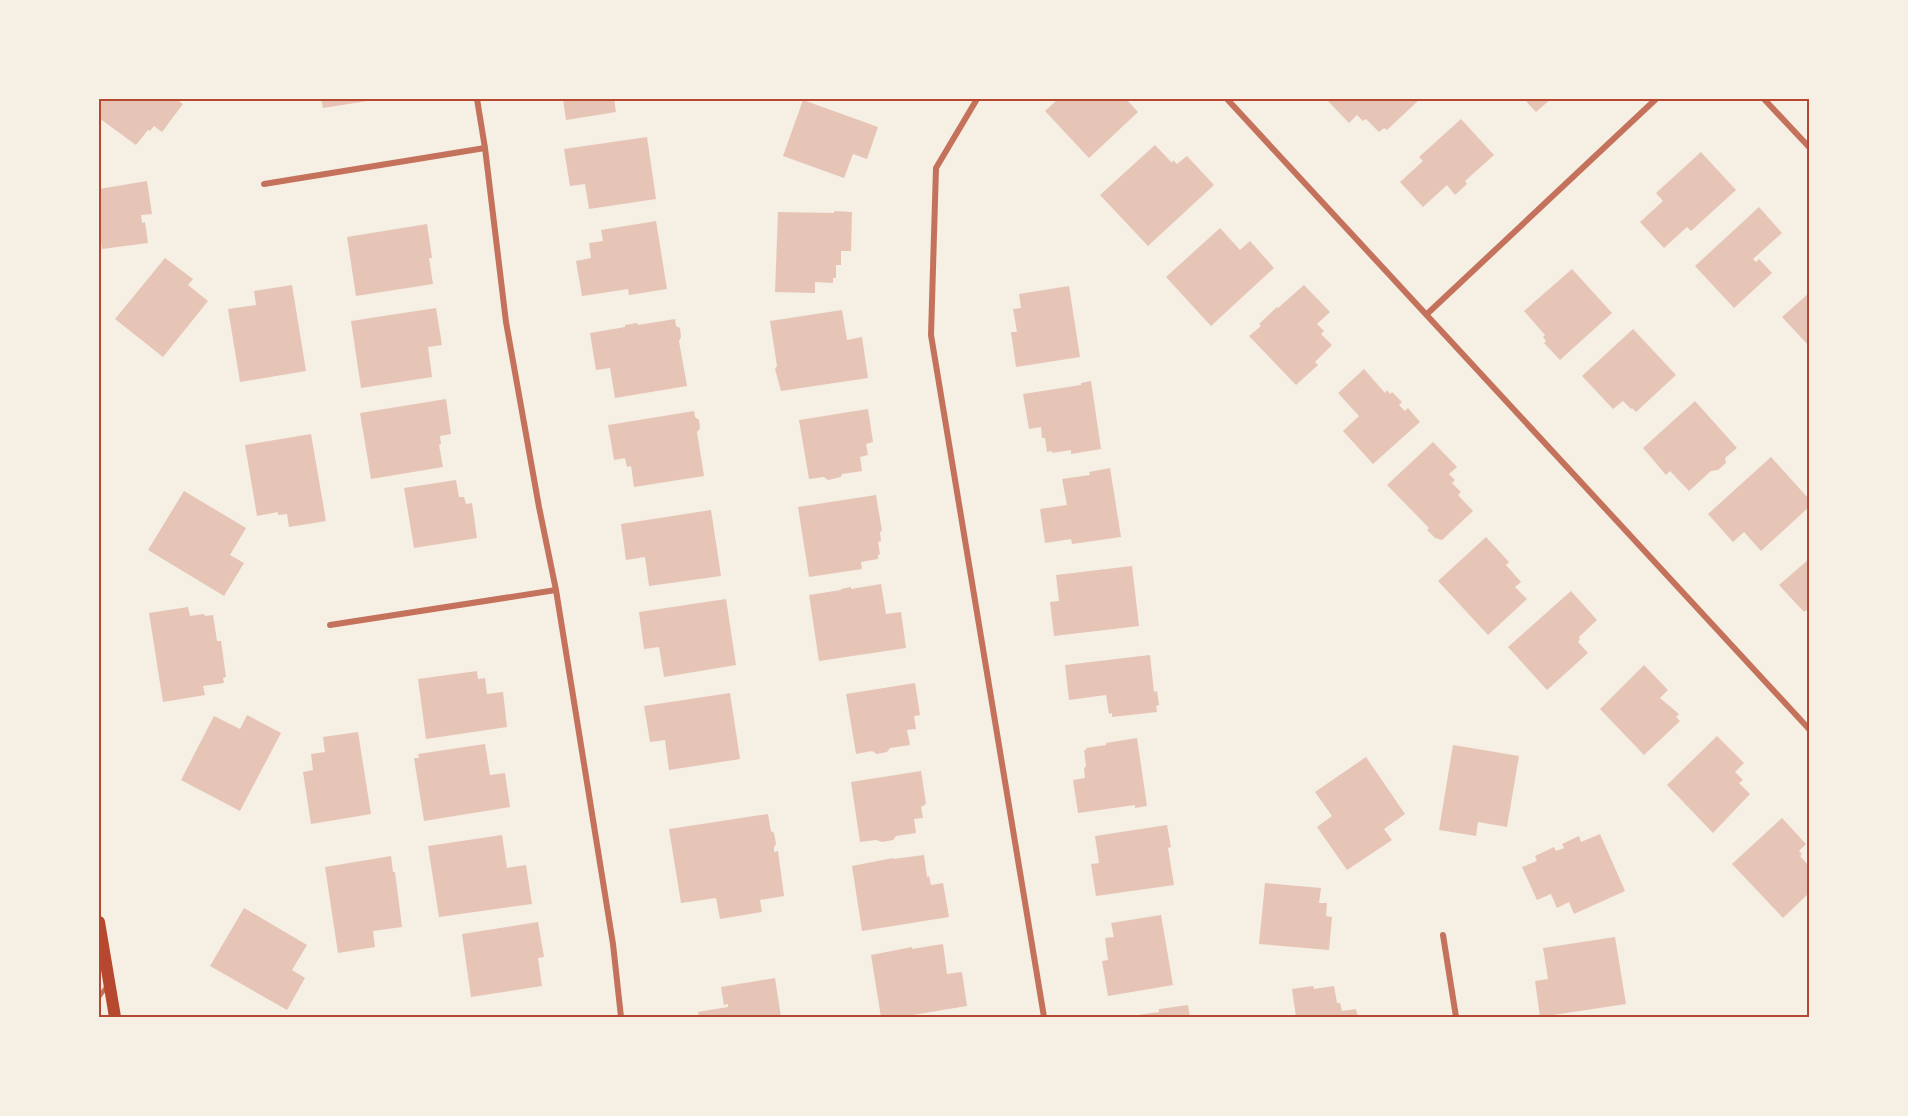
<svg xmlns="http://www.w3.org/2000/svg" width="1908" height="1116" viewBox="0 0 1908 1116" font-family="'Public Sans',sans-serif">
  <rect width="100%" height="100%" fill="#f6efe4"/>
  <path fill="#e6c5b7" d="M99 99H176L183 104 162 132 154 126 150 131 148 130 136 145 99 118Z
    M321 99H374V100L323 108Z
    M563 99H614L616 112 566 120Z
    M1058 99H1126L1138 112 1089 158 1045 111Z
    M1326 99H1420L1387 130 1384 128 1379 132 1366 119 1363 121 1357 115 1349 123Z
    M1524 99H1551L1536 112Z
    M803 100 878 127 867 159 853 154 844 178 783 156Z
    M1461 119 1494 155 1465 181 1467 184 1455 195 1447 185 1423 207 1400 182 1423 161 1419 157Z
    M647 137 656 199 589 209 585 184 570 186 564 149Z
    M1155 145 1172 163 1173 160 1177 164 1187 156 1214 185 1148 246 1100 195Z
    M1701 152 1736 190 1691 231 1687 227 1664 248 1640 222 1663 201 1656 193Z
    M147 181 152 214 141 215 142 223 145 222 148 243 102 249 99 226V189Z
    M1759 207 1782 233 1753 259 1756 262 1759 259 1772 273 1734 308 1695 266Z
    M834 211 852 212 851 251H841V265H836V278H833V283L815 282V293L775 292 778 212 834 213Z
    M656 221 667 289 629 295 628 289 582 296 576 261 591 258 589 243 603 241 601 230Z
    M427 224 432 258H429L433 284 356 296 347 237Z
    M1220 228 1240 250 1250 241 1274 268 1211 326 1166 277Z
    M165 258 193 279 188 285 208 301 163 357 115 319Z
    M1572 269 1612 313 1560 360 1544 343 1546 341 1543 337 1545 335 1524 311Z
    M292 285 306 371 240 382 228 309 256 305 254 291Z
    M1304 285 1330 312 1317 324 1324 331 1321 334 1332 345 1315 362 1318 365 1296 385 1249 336 1261 326 1259 324 1277 307 1278 308Z
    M1069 286 1080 357 1016 367 1011 332H1017L1013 309 1021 308 1019 294Z
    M1809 293V346L1782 317Z
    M436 308 442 345 428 347 432 377 361 388 351 321Z
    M842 310 847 340 862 337 868 378 781 391 775 369 777 366 770 321Z
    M675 319 676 326 680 328 681 337 679 341 687 386 615 398 610 368 596 370 590 333 625 327V325L637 323 638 325Z
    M1633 329 1676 375 1636 412 1632 408 1631 409 1623 401 1613 409 1582 376Z
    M1364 369 1385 393 1387 390 1390 394 1392 392 1402 402 1399 405 1405 411 1408 408 1420 422 1373 464 1343 431 1359 416 1338 393Z
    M1091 381 1101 449 1071 454V450L1052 453V451L1047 452 1045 438H1042L1041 427 1029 429 1023 394 1081 385V383Z
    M446 399 451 434 440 436 441 444 439 445 443 467 371 479 360 413Z
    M1695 401 1737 448 1725 458 1726 463 1718 470 1711 471 1689 491 1670 471 1666 475 1643 448Z
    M868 409 873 442 866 444 868 455 860 457 862 471 842 474 841 477 828 480 824 477 809 479 799 420Z
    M694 411 695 417 699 420 700 429 697 432 704 476 634 487 631 466 627 467 625 458 614 460 608 425Z
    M311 434 326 521 289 527 287 514 278 515V512L257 516 245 445Z
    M1433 442 1457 467 1449 474 1455 480 1452 483 1461 492 1458 495 1473 511 1442 540 1435 538 1427 530 1429 528 1387 485Z
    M1771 457 1809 499V507L1761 551 1744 532 1733 542 1708 514Z
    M1110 468 1121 537 1072 544 1071 539 1045 543 1040 509 1067 505 1062 479 1090 475 1089 472Z
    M456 480 459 497H464L466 504 472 503 477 538 414 548 404 488Z
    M184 491 246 528 230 555 244 563 224 596 148 550Z
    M876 495 882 531 880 532 881 541 878 542 880 554 878 555V559L861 562 862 569 809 577 798 507Z
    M711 510 721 576 649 586 645 557 626 560 621 524Z
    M1486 537 1509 562 1506 565 1521 582 1515 587 1527 599 1488 635 1438 581Z
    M1809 559V608L1804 612 1779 585Z
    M1132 566 1139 626 1054 636 1050 602 1059 601 1056 575Z
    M881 584 886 614 901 612 906 648 819 661 809 595 841 590V589L851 587V589Z
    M1571 591 1597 620 1579 637 1580 639 1578 642 1588 653 1547 690 1508 647Z
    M726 599 736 665 664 677 659 647 644 649 639 612Z
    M188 607 190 616 204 614 205 616 213 615 217 641H221L226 677 223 678 224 683 203 686 205 695 163 702 149 613Z
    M1150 655 1154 692 1157 691 1159 705 1156 706 1157 712 1112 717V713L1109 714 1106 695 1069 700 1065 665Z
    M1644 665 1668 690 1660 698 1679 714 1676 717 1680 721 1644 755 1600 709Z
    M477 671 478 679 485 678 487 694 503 692 507 727 426 739 418 679Z
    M915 683 920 715 914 716 916 729 907 730 910 745 890 748 887 752 877 754 872 751 856 754 846 694Z
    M730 693 740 759 669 770 665 740 650 742 644 706Z
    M247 715 281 733 240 811 181 780 214 716 240 729Z
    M358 732 371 814 311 824 303 772 313 770 311 754 325 752 323 737Z
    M1717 736 1744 763 1735 772 1743 780 1739 783 1750 794 1713 833 1667 785Z
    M1137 738 1147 806 1135 808V805L1078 813 1073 780 1085 778 1084 768 1086 766 1084 750H1086V748L1106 745V743Z
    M485 744 490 775 505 773 510 807 424 821 414 758H419L418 754Z
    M1453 745 1519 756 1507 827 1478 822 1476 836 1439 830Z
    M1366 757 1405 814 1384 829 1392 840 1347 870 1317 827 1332 816 1315 792Z
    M921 771 926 804 921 807 923 818 914 819 916 833 896 836 893 840 882 842 876 840 860 842 851 782Z
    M768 814 771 831 774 833 776 844 774 847V852L778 851 784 896 760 900 762 912 720 919 716 898 681 903 669 829Z
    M1782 818 1806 844 1799 851 1802 854 1800 856 1809 866V893L1783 918 1732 864Z
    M1167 825 1171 847 1168 848 1174 885 1096 896 1091 864 1099 863 1095 836Z
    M1600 834 1625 891 1574 914 1569 902 1557 908 1551 894 1537 900 1522 867 1537 861 1535 856 1554 847 1556 851 1564 848 1562 844 1579 836 1581 842Z
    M502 835 507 868 526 865 532 904 439 917 428 846Z
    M924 855 927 877 929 876 931 885 943 883 949 917 862 931 852 866 893 858V859Z
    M391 856 393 872H395L402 927 373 931 375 947 338 953 325 867Z
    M1265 883 1321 888 1319 903H1327L1326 916 1332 917 1329 950 1259 944Z
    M244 908 307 945 292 970 305 978 287 1010 210 966Z
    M1161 915 1173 985 1108 996 1102 961 1108 960 1105 938 1114 937 1111 923Z
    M538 922 544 957 538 958 542 986 471 997 462 934Z
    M1615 937 1626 1004 1540 1017 1535 981 1548 979 1543 948Z
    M943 944 947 974 962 972 967 1006 901 1017H881L871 955 912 947V949Z
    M775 978 781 1017H699L698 1012 728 1007V1004L724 1005 721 987Z
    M1313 986 1314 989 1334 986 1337 1003H1340L1342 1011 1356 1009 1358 1017H1296L1292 989Z
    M1188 1005 1190 1017H1139L1138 1015 1159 1012V1009Z"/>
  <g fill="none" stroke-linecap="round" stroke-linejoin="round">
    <path stroke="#c5725c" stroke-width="4.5" d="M99 997 107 986"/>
    <path stroke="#c5725c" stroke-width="6" d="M477 99 485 148 506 322 539 507 556 590 613 944 621 1017
      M977 99 936 168 931 335 1044 1017
      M1227 99 1809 729
      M1764 99 1809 147
      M264 184 485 148
      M1427 314 1656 99
      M330 625 556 590
      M1443 935 1456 1017"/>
    <path stroke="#b5482f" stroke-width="12" d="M99 922 115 1017"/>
  </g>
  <rect width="1908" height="1116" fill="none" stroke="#f6efe4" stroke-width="201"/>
  <rect x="100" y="100" width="1708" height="916" fill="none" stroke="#b5482f" stroke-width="2"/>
</svg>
